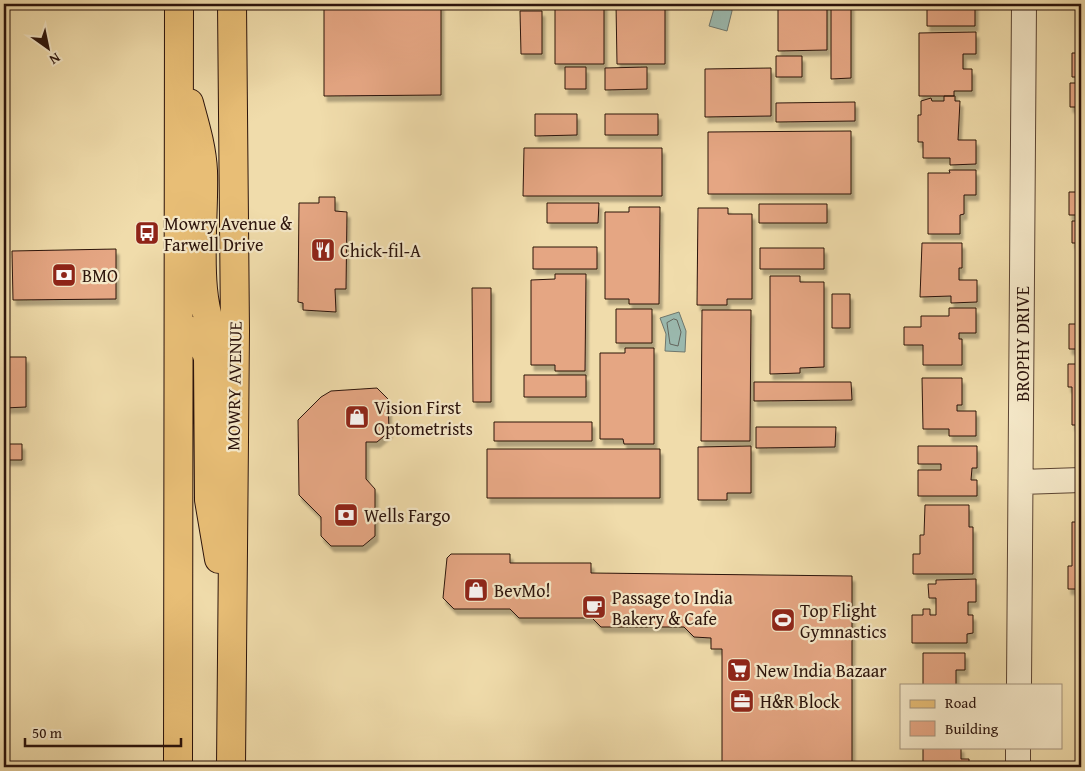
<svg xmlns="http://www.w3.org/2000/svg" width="1085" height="771" viewBox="0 0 1085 771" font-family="'Gentium Book Plus',serif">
  <defs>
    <filter id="shadow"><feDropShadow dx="3" dy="5.5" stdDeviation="1" flood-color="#0004"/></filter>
  </defs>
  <rect width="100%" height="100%" fill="#f0dcab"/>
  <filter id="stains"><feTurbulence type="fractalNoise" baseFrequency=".004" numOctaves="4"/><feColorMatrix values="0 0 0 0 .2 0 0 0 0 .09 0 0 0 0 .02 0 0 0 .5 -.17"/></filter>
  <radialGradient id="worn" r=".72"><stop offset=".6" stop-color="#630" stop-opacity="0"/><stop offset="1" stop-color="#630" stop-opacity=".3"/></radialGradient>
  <path fill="#9bbab0" stroke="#6e776e" d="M712 4H731L732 11 727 31 709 26 714 9Z
    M679 312 686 331 685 352 665 351 666 334 660 318Z"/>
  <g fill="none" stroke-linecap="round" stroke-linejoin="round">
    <path stroke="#63665e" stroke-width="1" d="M674 319 677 320 681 332 678 346 670 344 667 323Z"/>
  </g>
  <path fill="#e5a683" stroke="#2b130b" filter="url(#shadow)" d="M324 4H441V95L324 96Z
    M555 4H604V64H555Z
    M616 4H665V64H617Z
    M778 4H827V50L778 51Z
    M831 4H851V78L831 79Z
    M927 4H975V26H927Z
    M520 11H542V54H521Z
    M976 32V54H963V69H972V91H954V96H919V33Z
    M1072 53H1081V77H1072Z
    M776 56H802V77H776Z
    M565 67H586V89H565Z
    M647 67V89L605 90V68Z
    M771 68V116L705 117V69Z
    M1070 83H1081V107H1070Z
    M944 96H955V101H960L958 140H976V164L950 165V158H923V142H918V115H921V101L931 98 932 101H944Z
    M855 102V121L776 122V103Z
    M535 114H577V135L535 136Z
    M605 114H658V135H605Z
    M851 131V194H708V132Z
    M524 148H662V196H523Z
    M949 170H976V195H964V214L960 215V234H928V173H950Z
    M1069 192H1081V215H1069Z
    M319 197H335V211L347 212 346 289H335L336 312 303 310V303L298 302 299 203H319Z
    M547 203H599L598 223H547Z
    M759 204H827V223H759Z
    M629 207H660L659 304H629V299H605V212H629Z
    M698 208H728V214H752V299H727V305H697Z
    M1072 221H1081V243H1072Z
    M922 243H962V268H959V280H977V302L951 303V296L920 297Z
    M533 247H597V269H533Z
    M760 248H824V269H760Z
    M116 249V299L13 300 12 251Z
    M555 274H586L585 371H555V365H531V280L555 279Z
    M770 276H800V282H824V367L800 368V373L770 374Z
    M472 288H491V402H473Z
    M832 294H850V328H832Z
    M949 308H976V333H959V339H962V365H923V345H904V327H921V316H949Z
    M616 309H652V343H616Z
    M702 310H751L750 441H701Z
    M1069 324H1081V349H1069Z
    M625 348H654V444H624L623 439H600V353H625Z
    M4 357H26V407L4 408Z
    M1068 364H1081V437H1076V425H1072V387H1068Z
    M524 375H586V397H524Z
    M922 378H962V405H957V411H976V436H949V429H923Z
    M754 382H851L852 400 754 401Z
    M377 388 388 399 389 432 377 442H366V479L375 489V536L363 546H331L321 536V517L299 495 298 420 321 397 331 391Z
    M494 422H592V441H494Z
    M756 427H836L835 447 756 448Z
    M4 444H22V460H4Z
    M751 446V493H727V500H698V447Z
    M918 446H977V468H972L971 480H977V496H918V470H941V464H918Z
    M487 449H660V498H487Z
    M925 505H969V527H973V574H913V554H920V535H924Z
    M1072 522H1081V589H1068V566H1072Z
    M451 554H510V563H591V573L852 576V767H722V649H711V638L694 637 684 627H601L592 618H519L510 609H454L443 598 447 558Z
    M976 579V602H968V615H973V633L967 634V643H912V615H923V609H930V615H936V598H929L928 584H936V580Z
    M923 653H965V670H956V685H923Z
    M923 747H961V759H969V767H923Z"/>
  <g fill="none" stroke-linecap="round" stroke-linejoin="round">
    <defs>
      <path id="minor" d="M1021 482 1081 480
        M1019 685 1024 4
        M1018 767V747"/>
      <path id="major" d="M189 103C195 125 202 148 203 171 205 227 191 303 222 352
        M179 326C195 331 203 342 208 358L209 500 219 559
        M178 767 179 4
        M231 767 235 331 232 4"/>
    </defs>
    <use href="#minor" stroke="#5c4533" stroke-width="26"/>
    <use href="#major" stroke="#2b130b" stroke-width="30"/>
    <use href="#minor" stroke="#f5e8c8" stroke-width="24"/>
    <use href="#major" stroke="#e8be76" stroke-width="28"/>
  </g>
  <defs>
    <symbol id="bus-square" viewBox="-11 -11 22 22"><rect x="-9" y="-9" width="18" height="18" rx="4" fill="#8f2418" stroke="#f5e8c8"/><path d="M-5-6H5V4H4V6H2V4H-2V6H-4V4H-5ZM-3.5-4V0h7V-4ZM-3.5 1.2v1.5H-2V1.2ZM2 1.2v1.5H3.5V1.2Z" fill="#fff"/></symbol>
    <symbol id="restaurant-square" viewBox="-11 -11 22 22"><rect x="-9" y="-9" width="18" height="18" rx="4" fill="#8f2418" stroke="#f5e8c8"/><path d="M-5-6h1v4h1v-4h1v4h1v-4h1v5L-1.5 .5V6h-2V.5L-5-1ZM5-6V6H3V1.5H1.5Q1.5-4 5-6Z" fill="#fff"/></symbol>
    <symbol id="bank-square" viewBox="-11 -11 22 22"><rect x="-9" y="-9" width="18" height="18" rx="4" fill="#8f2418" stroke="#f5e8c8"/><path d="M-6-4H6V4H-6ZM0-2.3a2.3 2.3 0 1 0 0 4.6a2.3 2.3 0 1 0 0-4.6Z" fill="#fff"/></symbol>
    <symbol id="shop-square" viewBox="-11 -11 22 22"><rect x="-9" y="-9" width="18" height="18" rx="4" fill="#8f2418" stroke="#f5e8c8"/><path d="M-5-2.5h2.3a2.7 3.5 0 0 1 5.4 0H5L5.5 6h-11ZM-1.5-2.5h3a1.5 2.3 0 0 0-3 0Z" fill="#fff"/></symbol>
    <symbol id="cafe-square" viewBox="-11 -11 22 22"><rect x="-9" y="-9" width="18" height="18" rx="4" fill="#8f2418" stroke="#f5e8c8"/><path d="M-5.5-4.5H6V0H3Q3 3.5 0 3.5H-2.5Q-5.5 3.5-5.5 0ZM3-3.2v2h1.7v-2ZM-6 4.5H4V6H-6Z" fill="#fff"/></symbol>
    <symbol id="stadium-square" viewBox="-11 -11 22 22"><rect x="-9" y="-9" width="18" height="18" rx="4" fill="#8f2418" stroke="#f5e8c8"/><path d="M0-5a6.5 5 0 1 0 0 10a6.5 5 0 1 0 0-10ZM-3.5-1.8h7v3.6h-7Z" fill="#fff"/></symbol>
    <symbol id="supermarket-square" viewBox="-11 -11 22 22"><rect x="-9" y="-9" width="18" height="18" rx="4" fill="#8f2418" stroke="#f5e8c8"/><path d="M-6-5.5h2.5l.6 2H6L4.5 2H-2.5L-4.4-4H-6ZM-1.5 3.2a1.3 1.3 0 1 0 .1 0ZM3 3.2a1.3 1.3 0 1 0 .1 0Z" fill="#fff"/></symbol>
    <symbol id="office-square" viewBox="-11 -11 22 22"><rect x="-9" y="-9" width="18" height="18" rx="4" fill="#8f2418" stroke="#f5e8c8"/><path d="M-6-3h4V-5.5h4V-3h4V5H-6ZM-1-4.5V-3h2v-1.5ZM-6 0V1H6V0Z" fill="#fff"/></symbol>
  </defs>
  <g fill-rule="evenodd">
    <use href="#bus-square" x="133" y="219" width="28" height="28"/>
    <use href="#restaurant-square" x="309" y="236" width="28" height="28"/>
    <use href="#bank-square" x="50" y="261" width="28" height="28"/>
    <use href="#shop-square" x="343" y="403" width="28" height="28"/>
    <use href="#bank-square" x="332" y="501" width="28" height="28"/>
    <use href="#shop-square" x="462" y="576" width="28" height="28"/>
    <use href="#cafe-square" x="580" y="593" width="28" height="28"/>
    <use href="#stadium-square" x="769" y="606" width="28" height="28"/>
    <use href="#supermarket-square" x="725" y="656" width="28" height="28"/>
    <use href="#office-square" x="728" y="687" width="28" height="28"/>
  </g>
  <g text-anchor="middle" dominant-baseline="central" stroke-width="4.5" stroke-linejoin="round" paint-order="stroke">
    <g font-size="18" fill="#2b130b" stroke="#f5e8c8" text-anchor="start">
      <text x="164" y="223">Mowry Avenue &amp;<tspan x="164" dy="21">Farwell Drive</tspan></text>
      <text x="340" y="250">Chick-fil-A</text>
      <text x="82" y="275">BMO</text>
      <text x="374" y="407">Vision First<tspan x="374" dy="21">Optometrists</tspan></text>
      <text x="364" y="515">Wells Fargo</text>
      <text x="494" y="590">BevMo!</text>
      <text x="612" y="597">Passage to India<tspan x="612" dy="21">Bakery &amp; Cafe</tspan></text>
      <text x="800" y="610">Top Flight<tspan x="800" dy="21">Gymnastics</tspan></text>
      <text x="756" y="670">New India Bazaar</text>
      <text x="760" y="701">H&amp;R Block</text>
    </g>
    <g font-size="18" fill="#2b130b" stroke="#f5e8c8">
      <text transform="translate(1022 344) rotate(-90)">BROPHY DRIVE</text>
      <text transform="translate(234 386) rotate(-89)">MOWRY AVENUE</text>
    </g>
  </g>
  <rect width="1085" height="771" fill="none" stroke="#f0dcab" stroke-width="20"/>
  <rect x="5" y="5" width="1075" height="761" fill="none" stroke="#2b130b" stroke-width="2.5"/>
  <rect x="10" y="10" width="1065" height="751" fill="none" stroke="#2b130b"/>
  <rect x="900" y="684" width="162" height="65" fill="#f5e8c8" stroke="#a4937c"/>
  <rect x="910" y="700" width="25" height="8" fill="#e8be76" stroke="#a4937c"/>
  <text x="945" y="708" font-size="15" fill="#2b130b">Road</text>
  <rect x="910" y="721" width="25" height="15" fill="#e5a683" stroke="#a4937c"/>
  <text x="945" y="734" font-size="15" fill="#2b130b">Building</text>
  <g transform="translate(48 48) rotate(147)" stroke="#f5e8c8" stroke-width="4" paint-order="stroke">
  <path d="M0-4L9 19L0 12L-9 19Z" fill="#2b130b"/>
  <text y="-8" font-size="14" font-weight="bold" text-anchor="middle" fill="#2b130b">N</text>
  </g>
  <path d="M25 738v8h156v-8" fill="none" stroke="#2b130b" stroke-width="2.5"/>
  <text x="32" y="738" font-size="15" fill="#2b130b" stroke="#f5e8c8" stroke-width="4" paint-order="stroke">50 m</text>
  <rect width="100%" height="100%" filter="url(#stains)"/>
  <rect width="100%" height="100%" fill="url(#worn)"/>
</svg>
